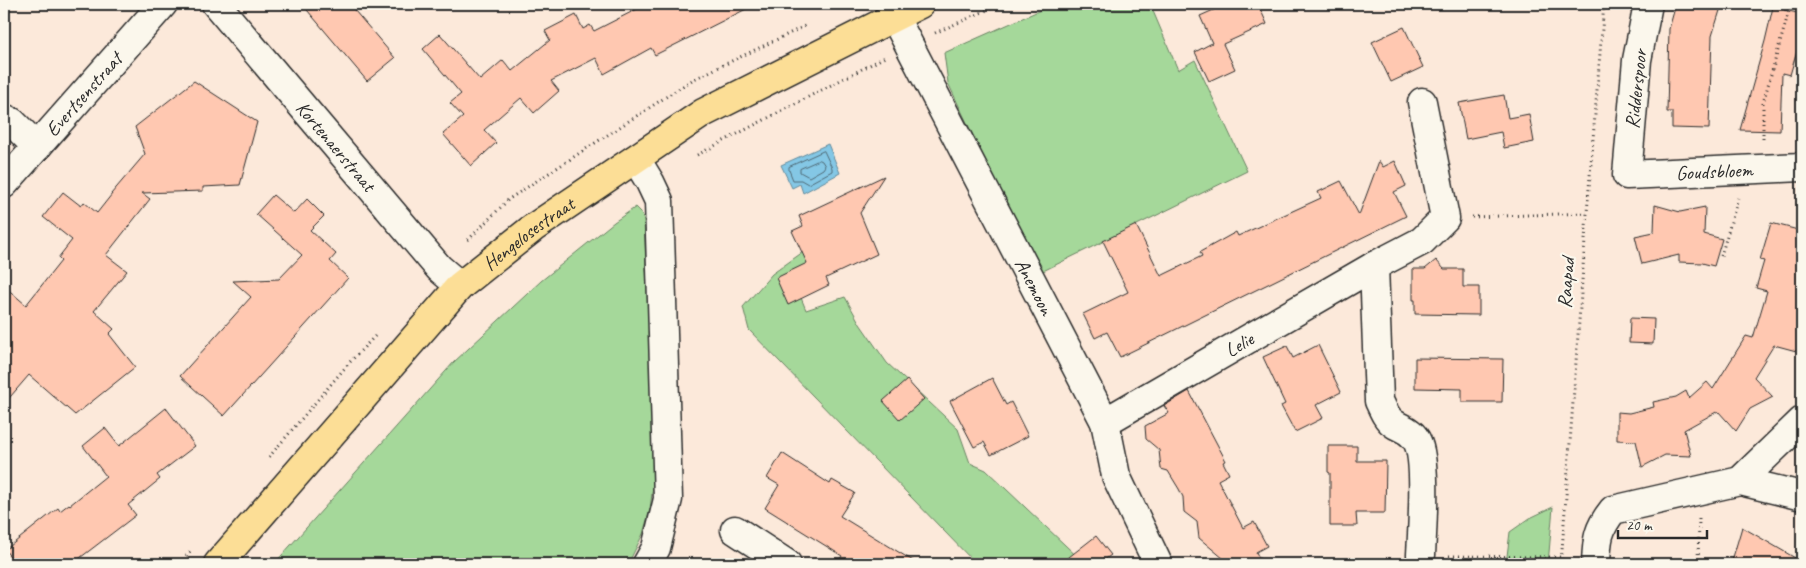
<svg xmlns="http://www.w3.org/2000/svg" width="1806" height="568" viewBox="0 0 1806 568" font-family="Caveat,sans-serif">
  <rect width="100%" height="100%" fill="#fce9da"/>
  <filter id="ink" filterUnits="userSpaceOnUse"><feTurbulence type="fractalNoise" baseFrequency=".02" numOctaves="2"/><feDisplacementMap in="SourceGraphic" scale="10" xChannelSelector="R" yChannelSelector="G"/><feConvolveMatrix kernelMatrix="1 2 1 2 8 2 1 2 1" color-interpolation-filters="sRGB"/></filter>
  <g filter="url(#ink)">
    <path fill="#a5d89a" stroke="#688262" d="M1054 4H1150L1178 70 1195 60 1247 171 1039 273 948 83 944 53Z
      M636 207 641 212 644 221 655 470 650 509 643 534 628 564H274L454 362 541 281 614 222Z
      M803 252 816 275 795 283 806 310 845 297 860 324 887 363 958 429 970 463 986 470 1085 564H976L749 330 743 307 772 274Z
      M1553 507 1548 564H1506L1510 532 1530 518Z"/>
    <path fill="#84c7e5" stroke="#60899b" d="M828 144 840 173 803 193 800 184 792 188 781 165Z"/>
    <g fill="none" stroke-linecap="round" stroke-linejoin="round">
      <path stroke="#4f6975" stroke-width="1" d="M824 151 832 168V171L808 184 801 180H793L789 170V167Z
        M820 160 822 161 825 166 823 169 809 177 800 172V169Z"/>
    </g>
    <path fill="#ffc8b1" stroke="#2b2b2b" d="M302 4H349L395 58 367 81Z
      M647 4H756L655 55 651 48 604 74 596 58 551 81 559 91 534 113 521 98 484 130 496 143 471 166 443 134 463 117 450 103 461 94 423 49 440 34 480 80 503 60 512 71 550 40 545 31 576 15 583 29 590 25 594 31Z
      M1227 4H1258L1267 24 1223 44 1235 69 1209 81 1195 52 1212 43 1200 16Z
      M1676 4H1722L1712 36 1709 129 1672 128V112H1667L1669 29Z
      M1775 6 1784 7V10L1802 14V34L1790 75 1782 73 1780 131 1740 130 1765 41 1773 7H1775Z
      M1404 27 1423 67 1391 82 1372 42Z
      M194 81 257 122 240 185 203 187V191L142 193 150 199 106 255 127 271 94 311 114 329 109 334 135 367 75 415 29 375 4 404V286L26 305 61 261 58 258 72 240 43 217 63 192 81 206 84 202 97 213 112 194H111L145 154 135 127Z
      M1504 95 1508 118 1529 114 1534 142 1504 148 1501 132 1466 139 1459 103Z
      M1379 161 1383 167 1395 161 1406 186 1394 192 1406 216 1120 357 1107 332 1095 338 1083 314 1128 292 1103 241 1136 225 1161 276 1202 256 1200 252 1236 232 1238 236 1321 198 1318 192 1341 181 1359 215Z
      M884 176 860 213 877 254 826 278 829 285 788 305 776 278 807 263 792 231 803 226 799 216Z
      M273 195 294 213 307 199 324 216 310 230 336 254 330 261 348 278 224 416 180 376 251 297 233 281 279 279 302 255 256 214Z
      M1655 205 1680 212 1705 207 1704 234 1722 239 1714 266 1702 263 1679 262V255L1642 264 1635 236 1654 232Z
      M1771 223 1802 231V321L1801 320 1800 352 1774 345 1754 377 1773 397 1750 409 1736 431 1718 411 1684 430 1691 456 1665 455 1642 467 1636 441 1617 440V412L1629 413 1654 407 1653 402 1676 397 1686 391 1689 398 1707 382 1713 389 1746 336 1753 338 1767 291 1756 288 1764 261 1760 260Z
      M1436 260 1444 269H1463V287H1479V315L1415 314V300H1413V269H1425Z
      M1630 318 1654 319 1653 344 1629 343Z
      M1318 345 1341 392 1316 405 1323 418 1295 432 1281 406 1285 404 1263 357 1287 346 1293 358Z
      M1415 358 1503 359 1502 402H1462V389L1415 388Z
      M992 378 1006 405 1011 402 1028 436 991 455 984 442 974 447 950 401Z
      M907 380 924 399 900 420 883 401Z
      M1189 391 1226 461 1223 462 1229 474 1218 480 1243 528 1254 522 1267 546 1256 552 1262 564H1230L1199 538 1197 522 1184 512 1183 497 1179 489 1168 471 1161 469 1159 450 1146 439 1145 426 1169 413 1164 406Z
      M166 408 195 446 157 475 160 479 128 505 136 515 72 564H16L5 550 58 508 60 511 69 504 70 505 106 476 83 446 105 428 119 446Z
      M1328 446H1357V461H1386L1385 513H1356L1357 526H1330V473L1328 472Z
      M782 453 830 484 832 480 855 493 840 516 918 564H837L842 556 765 508 779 485 767 478Z
      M1742 527 1802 562V564H1731Z
      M1096 536 1111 555 1099 564H1060Z"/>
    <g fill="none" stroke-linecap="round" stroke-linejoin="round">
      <defs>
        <g id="minor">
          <path id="s1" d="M216 4 439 268 460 286"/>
          <path id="s2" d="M1648 4 1637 60 1627 175 1802 167"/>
          <path id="s3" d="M894 16 1105 422 1116 476 1158 564"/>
          <path d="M4 118 12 122 37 147"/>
          <path d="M636 159 650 182 659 201 668 499 656 548 647 564"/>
          <path id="s4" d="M4 184 163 4"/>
          <path d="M1374 266 1379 401C1383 409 1386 418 1393 423 1401 429 1408 428 1415 438 1428 454 1422 532 1421 555"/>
          <path id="s5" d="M1105 422 1374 266 1422 241 1445 218 1422 102"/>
          <path d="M1740 481 1802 421"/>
          <path d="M735 530 787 564"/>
          <path d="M1596 564C1597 540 1597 530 1613 510L1740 481 1802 496"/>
        </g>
        <g id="major">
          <path id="s6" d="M218 564 460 286 533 228 703 113 920 4"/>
        </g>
      </defs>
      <use href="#minor" stroke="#2b2b2b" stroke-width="31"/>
      <use href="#major" stroke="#2b2b2b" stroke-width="31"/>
      <path stroke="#2b2b2b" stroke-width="3" stroke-dasharray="1 4" stroke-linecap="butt" d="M935 33 1001 4
        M1763 139V103L1791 4
        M697 155 885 57
        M1472 217 1587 213
        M468 240 509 199 692 80 805 26
        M1721 256 1738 198
        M269 457 349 363 375 336
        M1449 556 1561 557
        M180 564 191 550
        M1561 564 1587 213 1604 4
        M1698 564 1699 518"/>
      <use href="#minor" stroke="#fbf7ec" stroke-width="28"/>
      <use href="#major" stroke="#fcde96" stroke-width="28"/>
    </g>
  </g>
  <g text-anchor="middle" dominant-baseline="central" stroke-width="4.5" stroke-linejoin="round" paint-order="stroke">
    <g font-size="20" fill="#2b2b2b" stroke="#fbf7ec">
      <text transform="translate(1636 89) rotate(-84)">Ridderspoor</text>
      <text stroke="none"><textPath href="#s4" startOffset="120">Evertsenstraat</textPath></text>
      <text stroke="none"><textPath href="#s1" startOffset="186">Kortenaerstraat</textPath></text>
      <text stroke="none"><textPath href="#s2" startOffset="260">Goudsbloem</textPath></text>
      <text stroke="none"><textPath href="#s6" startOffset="455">Hengelosestraat</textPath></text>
      <text transform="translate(1566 283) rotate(-86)">Raapad</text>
      <text stroke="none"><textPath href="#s3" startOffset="305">Anemoon</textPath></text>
      <text stroke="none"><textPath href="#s5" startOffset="155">Lelie</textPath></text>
    </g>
  </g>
  <rect width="1806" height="568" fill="none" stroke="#fbf7ec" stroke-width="20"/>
  <rect x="10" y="10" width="1786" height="548" fill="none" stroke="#2b2b2b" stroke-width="2" filter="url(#ink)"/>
  <path d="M1618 530v8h89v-8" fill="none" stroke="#2b2b2b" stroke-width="2.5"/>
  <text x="1626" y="530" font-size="15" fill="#2b2b2b" stroke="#fbf7ec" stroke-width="4" paint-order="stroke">20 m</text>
</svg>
